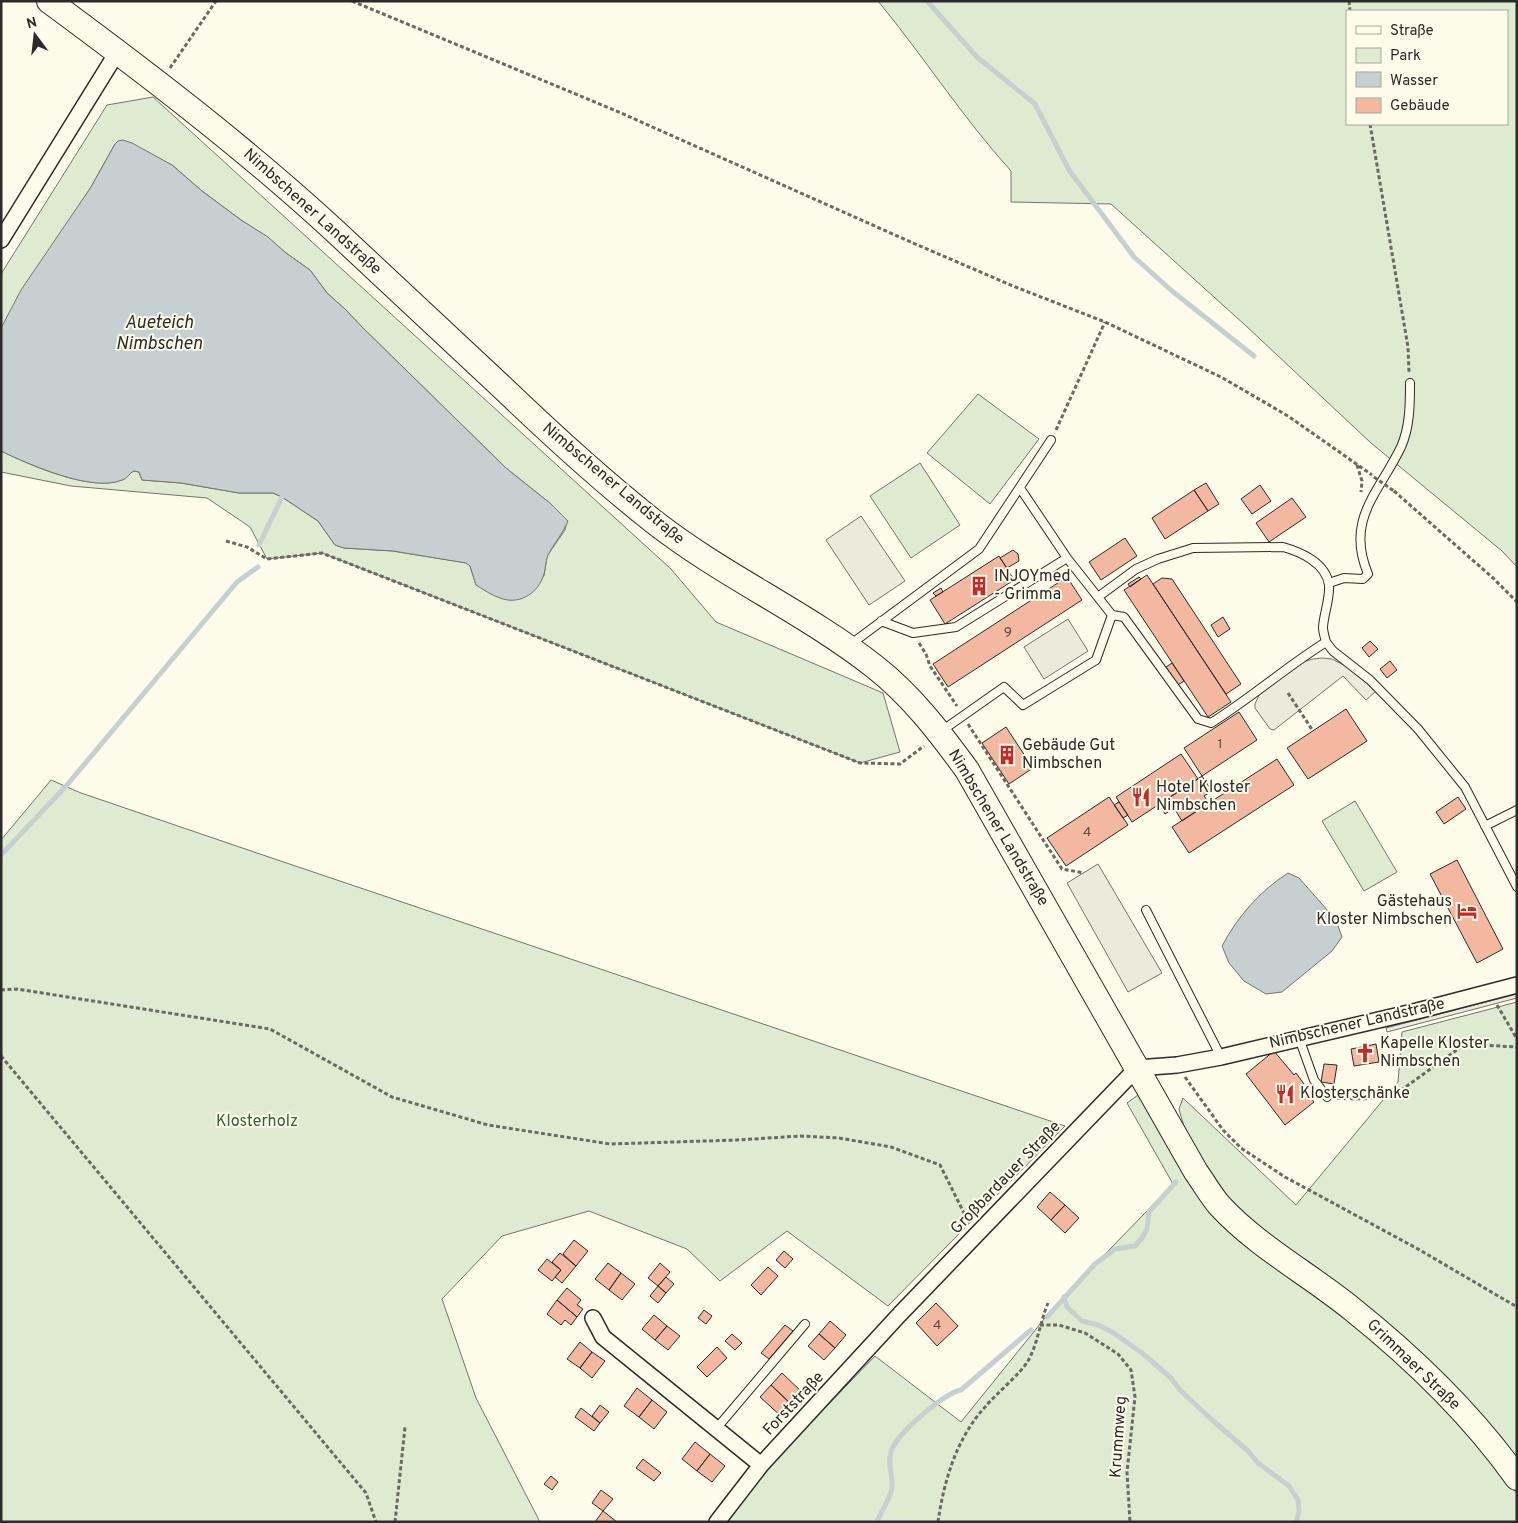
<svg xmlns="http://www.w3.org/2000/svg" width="1518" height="1523" viewBox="0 0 1518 1523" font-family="Overpass,sans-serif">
  <rect width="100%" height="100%" fill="#fdfbea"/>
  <path fill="#deebd1" stroke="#74746e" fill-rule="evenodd" d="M878 1H1517V567L1502 551 1371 443 1245 325 1111 204 1011 202V171C963 118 924 57 878 1ZM1347 11H1507V124H1347Z
    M153 97 671 569 716 622 883 693 900 752 860 763 322 553 267 559 250 527 207 498 71 486 1 472V451C30 465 90 492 122 480 126 479 129 473 134 471L139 472 142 480 181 483 239 493H273L282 497 318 521 335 545 344 548 393 551 467 563 470 566 476 585 544 576 547 556 565 530 567 521 551 504 506 468 362 327 346 310 327 293 310 270 286 253 267 237 241 220 202 191 172 165 115 144 91 187 1 328V274L107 105Z
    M978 394 1039 439 990 504 927 453Z
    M920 463 960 525 911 558 870 496Z
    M51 780 81 793 257 853 1065 1126 888 1306 787 1231 720 1281 687 1249 589 1211 502 1236 442 1299 476 1398 540 1522H1V840Z
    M1355 801 1397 872 1364 891 1322 821Z
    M1517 1002V1463L1234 1209 1189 1144 1179 1109 1183 1098 1296 1205 1398 1082 1402 1032Z
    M1138 1095 1160 1125 1189 1176 1428 1391 1504 1476 1517 1494V1522H715L875 1356 961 1422 1053 1308 1173 1184 1127 1103Z"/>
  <path fill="#eceadb" stroke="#74746e" d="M861 516 905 581 869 605 826 540Z
    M1068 619 1088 651 1044 679 1024 647Z
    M1322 658 1332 659 1348 667 1376 691 1366 700 1343 676 1274 730 1270 729 1255 708V704L1260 693 1303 662 1313 659Z
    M1098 864 1162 973 1128 992 1067 883Z
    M1517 994V998L1387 1032 1386 1028Z"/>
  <path fill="#c7d0d0" stroke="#74746e" d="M123 140 132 143 172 165 202 191 241 220 268 237 286 253 310 270 327 293 346 310 362 327 506 468 551 504 568 521C563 534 554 543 548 555 545 562 546 570 543 577 536 595 518 605 500 598 491 595 484 590 476 585L470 566 466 563 393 551 344 548 335 545 318 521 282 497 273 493H239L181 483 142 480 139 472 134 471C129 473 127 479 122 480 93 493 28 464 1 451V328L21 290 91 187 115 144 118 141Z
    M1288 873 1299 878 1336 920 1342 937 1332 951 1282 992 1266 994 1244 981 1229 963 1222 946C1238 916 1260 891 1288 873Z"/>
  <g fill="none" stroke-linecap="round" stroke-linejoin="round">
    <path stroke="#c7d0d0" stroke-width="5" d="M927 1 977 57 1035 104 1069 170 1134 257 1172 291 1254 356
      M259 545 282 497
      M1 855 67 785 237 582 258 567
      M1064 1297 1067 1307 1082 1321 1098 1325 1112 1332 1142 1353 1171 1378 1180 1390 1211 1419 1248 1451 1258 1463 1289 1486 1298 1500 1299 1512 1296 1522
      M1047 1317 1095 1264 1115 1249 1135 1246 1142 1238 1147 1229 1149 1212 1176 1182
      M877 1522C881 1511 891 1498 892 1487 893 1475 887 1464 891 1452 896 1434 943 1394 961 1390L1031 1330"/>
  </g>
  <path fill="#f2b8a0" stroke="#2b2b2b" d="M1206 483 1219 504 1208 511 1194 490Z
    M1260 485 1271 501 1252 514 1241 499Z
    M1194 490 1208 511 1165 539 1152 518Z
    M1292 498 1306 517 1269 542 1256 523Z
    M1125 538 1137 556 1101 580 1089 562Z
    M1013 550 1018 554 1019 561 1007 568 1000 558Z
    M999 556 1014 580 945 624 930 600Z
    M1147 575 1231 702 1208 717 1124 590Z
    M1067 577 1082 600 948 687 933 664Z
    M1139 577 1141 579 1130 587 1128 584Z
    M1162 578 1172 579 1241 684 1226 694 1153 584Z
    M941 588 943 592 936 596 933 593Z
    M1223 617 1230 629 1218 637 1211 625Z
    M1370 641 1378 649 1369 657 1362 648Z
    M1390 661 1397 670 1387 678 1380 669Z
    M1172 663 1184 681 1178 685 1166 667Z
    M1346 709 1367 741 1308 779 1287 748Z
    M1239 712 1257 740 1202 776 1184 748Z
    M1006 727 1033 768 1009 784 982 743Z
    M1181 754 1198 779 1132 822 1116 797Z
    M1277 759 1294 785 1189 853 1172 827Z
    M1202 776 1212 791 1204 796 1209 803 1182 821 1174 808 1165 814 1159 804Z
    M1109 797 1128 825 1066 866 1047 838Z
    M1458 797 1466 809 1444 824 1436 812Z
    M1119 802 1128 815 1123 818 1114 805Z
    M1457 860 1503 949 1477 963 1430 874Z
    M1376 1044 1379 1062 1354 1066 1351 1049Z
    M1274 1051 1294 1075 1296 1073 1304 1084 1302 1087 1314 1102 1285 1125 1246 1074Z
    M1324 1064 1337 1065 1334 1084 1321 1082Z
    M1050 1192 1065 1205 1051 1220 1037 1207Z
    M1065 1205 1079 1218 1065 1233 1051 1220Z
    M574 1240 588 1251 576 1266 563 1254Z
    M784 1251 793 1259 785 1268 776 1260Z
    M560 1253 576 1266 562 1283 555 1277 561 1270 552 1262Z
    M547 1259 561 1270 552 1281 538 1270Z
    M608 1263 621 1273 609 1290 595 1279Z
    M660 1263 670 1272 658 1286 648 1278Z
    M768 1267 778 1276 761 1295 751 1285Z
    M621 1273 635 1284 622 1300 609 1290Z
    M666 1277 674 1284 666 1293 658 1286Z
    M658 1286 666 1293 658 1303 650 1296Z
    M567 1288 581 1300 577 1305 583 1309 577 1317 557 1300Z
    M557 1300 577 1317 571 1325 565 1320 561 1325 547 1314Z
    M936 1303 958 1326 937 1346 916 1323Z
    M704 1310 712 1316 706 1324 698 1318Z
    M654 1315 667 1326 655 1340 642 1329Z
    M830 1321 846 1335 835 1348 819 1334Z
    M785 1325 793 1331 769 1359 761 1353Z
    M667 1326 680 1336 668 1350 655 1340Z
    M732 1334 742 1343 735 1350 725 1341Z
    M819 1334 835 1348 824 1360 808 1346Z
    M580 1342 592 1352 580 1368 567 1359Z
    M717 1347 727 1358 707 1377 697 1367Z
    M592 1352 605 1361 592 1378 580 1368Z
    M782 1373 804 1394 793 1406 771 1385Z
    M771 1385 793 1406 782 1417 760 1397Z
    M637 1388 652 1400 639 1417 624 1406Z
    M652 1400 667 1412 654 1429 639 1417Z
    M600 1405 609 1412 600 1423 592 1416Z
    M581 1408 600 1423 594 1431 575 1417Z
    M695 1442 710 1454 697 1471 682 1459Z
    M710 1454 725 1466 712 1482 697 1471Z
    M643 1459 661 1473 654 1481 636 1468Z
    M551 1476 558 1482 552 1490 544 1484Z
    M601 1490 613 1499 603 1511 592 1503Z
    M603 1511 617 1522H595Z"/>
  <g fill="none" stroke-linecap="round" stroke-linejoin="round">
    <defs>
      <path id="lane" d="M1020 488 1067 558 1112 615 1124 617 1198 719 1211 723C1251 698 1286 667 1326 642L1333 651 1370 680 1418 729 1465 787 1517 887
        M1329 583 1344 578 1363 579 1368 574C1345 519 1379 493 1401 447 1410 427 1410 404 1410 383
        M1098 597 1136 569 1158 559 1193 548 1283 547C1301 552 1326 563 1329 585 1330 599 1324 613 1323 627 1323 632 1325 638 1326 642
        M881 621 913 633 956 627 1067 558
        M851 644 979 549 1051 440
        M940 732 1004 687 1023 705 1096 660 1112 615
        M1485 826 1517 810
        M1146 910 1221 1057
        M1299 1038 1314 1080 1327 1097
        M716 1429 805 1324"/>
      <path id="street" d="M1 240 118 51
        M593 1318 603 1337 761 1465
        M717 1522 761 1465 900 1314 1137 1068 1177 1065 1221 1057 1417 1011 1517 985"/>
      <path id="primary" d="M49 1C148 74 246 149 336 232 392 284 448 337 504 389 552 435 601 480 653 521 723 576 805 612 875 667 912 696 940 733 967 770L1196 1172C1204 1183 1211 1196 1220 1206 1258 1247 1309 1274 1352 1309 1412 1357 1472 1415 1517 1478"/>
    </defs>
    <use href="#lane" stroke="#2b2b2b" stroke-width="10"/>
    <use href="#street" stroke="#2b2b2b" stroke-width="18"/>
    <use href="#primary" stroke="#2b2b2b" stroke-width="26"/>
    <path stroke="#6a6964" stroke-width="3" stroke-dasharray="4 2.5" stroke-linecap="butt" d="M352 1 621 113 913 243 1013 286 1105 322 1221 377 1288 416 1372 475
      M1349 1 1350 11
      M170 68 216 1
      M1370 124 1408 347 1409 372
      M1056 430 1105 322
      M1357 465 1362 481 1361 492
      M1394 491 1493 578 1517 602
      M226 541 247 547 267 559 322 553 860 763 900 764 924 746
      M919 643 926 654 930 666 957 706
      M1288 693 1313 731
      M968 724 1062 869 1084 873
      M1 990 17 989 270 1029 392 1097 488 1125 610 1144 737 1140 800 1136 839 1138 891 1147 940 1165 969 1223
      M1497 1005 1517 1039
      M1 1056 366 1493 376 1522
      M1185 1077 1223 1130 1241 1148 1285 1177 1418 1249 1517 1307
      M1337 1098C1355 1100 1383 1099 1400 1091L1465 1044 1517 1047
      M1040 1325H1059L1085 1333 1118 1354 1131 1370 1135 1397 1127 1472 1130 1522
      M395 1522 405 1427
      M938 1522C944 1480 957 1437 986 1406 996 1394 1021 1373 1028 1361 1038 1343 1040 1322 1048 1303"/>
    <use href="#lane" stroke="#fdfbea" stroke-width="8"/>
    <use href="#street" stroke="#fdfbea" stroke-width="15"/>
    <use href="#primary" stroke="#fdfbea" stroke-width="24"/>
    <path stroke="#6a6964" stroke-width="3" stroke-dasharray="4 2.5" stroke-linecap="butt" d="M1374 477 1394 491"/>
  </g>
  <defs>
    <symbol id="building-bare" viewBox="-9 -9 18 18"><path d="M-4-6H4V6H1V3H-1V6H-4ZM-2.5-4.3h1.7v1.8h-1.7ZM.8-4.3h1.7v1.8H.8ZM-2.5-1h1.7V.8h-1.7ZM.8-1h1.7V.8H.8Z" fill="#c62828" stroke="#fdfbea" stroke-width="2.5" paint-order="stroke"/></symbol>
    <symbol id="restaurant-bare" viewBox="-9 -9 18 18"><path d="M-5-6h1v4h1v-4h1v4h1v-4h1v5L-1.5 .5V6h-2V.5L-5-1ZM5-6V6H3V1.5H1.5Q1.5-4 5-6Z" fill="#c62828" stroke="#fdfbea" stroke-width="2.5" paint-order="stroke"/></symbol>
    <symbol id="hotel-bare" viewBox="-9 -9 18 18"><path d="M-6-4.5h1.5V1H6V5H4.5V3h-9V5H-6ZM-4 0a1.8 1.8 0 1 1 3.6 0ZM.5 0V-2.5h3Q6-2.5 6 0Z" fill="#c62828" stroke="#fdfbea" stroke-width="2.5" paint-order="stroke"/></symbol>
    <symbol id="church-bare" viewBox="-9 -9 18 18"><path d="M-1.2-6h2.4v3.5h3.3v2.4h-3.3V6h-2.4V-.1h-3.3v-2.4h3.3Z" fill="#c62828" stroke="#fdfbea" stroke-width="2.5" paint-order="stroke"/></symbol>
  </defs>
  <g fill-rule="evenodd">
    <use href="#building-bare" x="965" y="572" width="28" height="28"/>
    <use href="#building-bare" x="993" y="741" width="28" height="28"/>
    <use href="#restaurant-bare" x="1127" y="783" width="28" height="28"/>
    <use href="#hotel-bare" x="1453" y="897" width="28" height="28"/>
    <use href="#church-bare" x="1351" y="1039" width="28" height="28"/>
    <use href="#restaurant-bare" x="1271" y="1080" width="28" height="28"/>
  </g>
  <g text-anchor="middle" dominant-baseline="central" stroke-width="4" stroke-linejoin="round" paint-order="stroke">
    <g font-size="14" fill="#5d4e48">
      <text x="1008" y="632">9</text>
      <text x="1220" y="744">1</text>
      <text x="1087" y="832">4</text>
      <text x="937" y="1325">4</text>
    </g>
    <g font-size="16" fill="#2b2b2b" stroke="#fdfbea">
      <text transform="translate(312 212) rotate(42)">Nimbschener Landstraße</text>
      <text transform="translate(613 484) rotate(40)">Nimbschener Landstraße</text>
      <text transform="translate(998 828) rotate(59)">Nimbschener Landstraße</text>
      <text transform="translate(1357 1024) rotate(-13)">Nimbschener Landstraße</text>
      <text transform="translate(1006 1178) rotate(-46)">Großbardauer Straße</text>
      <text transform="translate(1413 1365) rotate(44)">Grimmaer Straße</text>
      <text transform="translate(794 1404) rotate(-47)">Forststraße</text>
      <text transform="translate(1119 1437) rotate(-86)">Krummweg</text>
    </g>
    <g font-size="16" fill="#2b2b2b" stroke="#fdfbea" text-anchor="start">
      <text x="994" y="577">INJOYmed<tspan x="994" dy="18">- Grimma</tspan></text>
      <text x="1022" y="746">Gebäude Gut<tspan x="1022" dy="18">Nimbschen</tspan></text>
      <text x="1156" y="788">Hotel Kloster<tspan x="1156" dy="18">Nimbschen</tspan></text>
      <text x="1452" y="902" text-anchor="end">Gästehaus<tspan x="1452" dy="18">Kloster Nimbschen</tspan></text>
      <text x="1380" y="1044">Kapelle Kloster<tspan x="1380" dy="18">Nimbschen</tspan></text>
      <text x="1300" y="1094">Klosterschänke</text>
    </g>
    <g font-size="16" fill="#34623c" stroke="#fdfbea">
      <text x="257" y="1122">Klosterholz</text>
    </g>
    <g font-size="18" font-style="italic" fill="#2b2b2b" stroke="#fdfbea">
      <text x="159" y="323">Aueteich<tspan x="159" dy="21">Nimbschen</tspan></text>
    </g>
  </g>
  <rect width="1518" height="1523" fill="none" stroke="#2b2b2b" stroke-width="5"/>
  <rect x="1346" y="10" width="162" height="115" fill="#fdfbea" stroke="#a9a89e"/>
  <rect x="1356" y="26" width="25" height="8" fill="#fdfbea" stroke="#a9a89e"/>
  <text x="1390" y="35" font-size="15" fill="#2b2b2b">Straße</text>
  <rect x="1356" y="48" width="25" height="15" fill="#deebd1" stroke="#a9a89e"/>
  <text x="1390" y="60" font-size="15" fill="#2b2b2b">Park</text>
  <rect x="1356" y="72" width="25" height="15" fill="#c7d0d0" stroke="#a9a89e"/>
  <text x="1390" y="85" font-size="15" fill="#2b2b2b">Wasser</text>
  <rect x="1356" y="98" width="25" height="15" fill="#f2b8a0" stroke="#a9a89e"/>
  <text x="1390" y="110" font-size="15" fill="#2b2b2b">Gebäude</text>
  <g transform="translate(35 35) rotate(345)" stroke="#fdfbea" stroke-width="4" paint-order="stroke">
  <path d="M0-4L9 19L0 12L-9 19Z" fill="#2b2b2b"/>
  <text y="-8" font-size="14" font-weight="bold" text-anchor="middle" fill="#2b2b2b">N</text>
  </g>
</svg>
